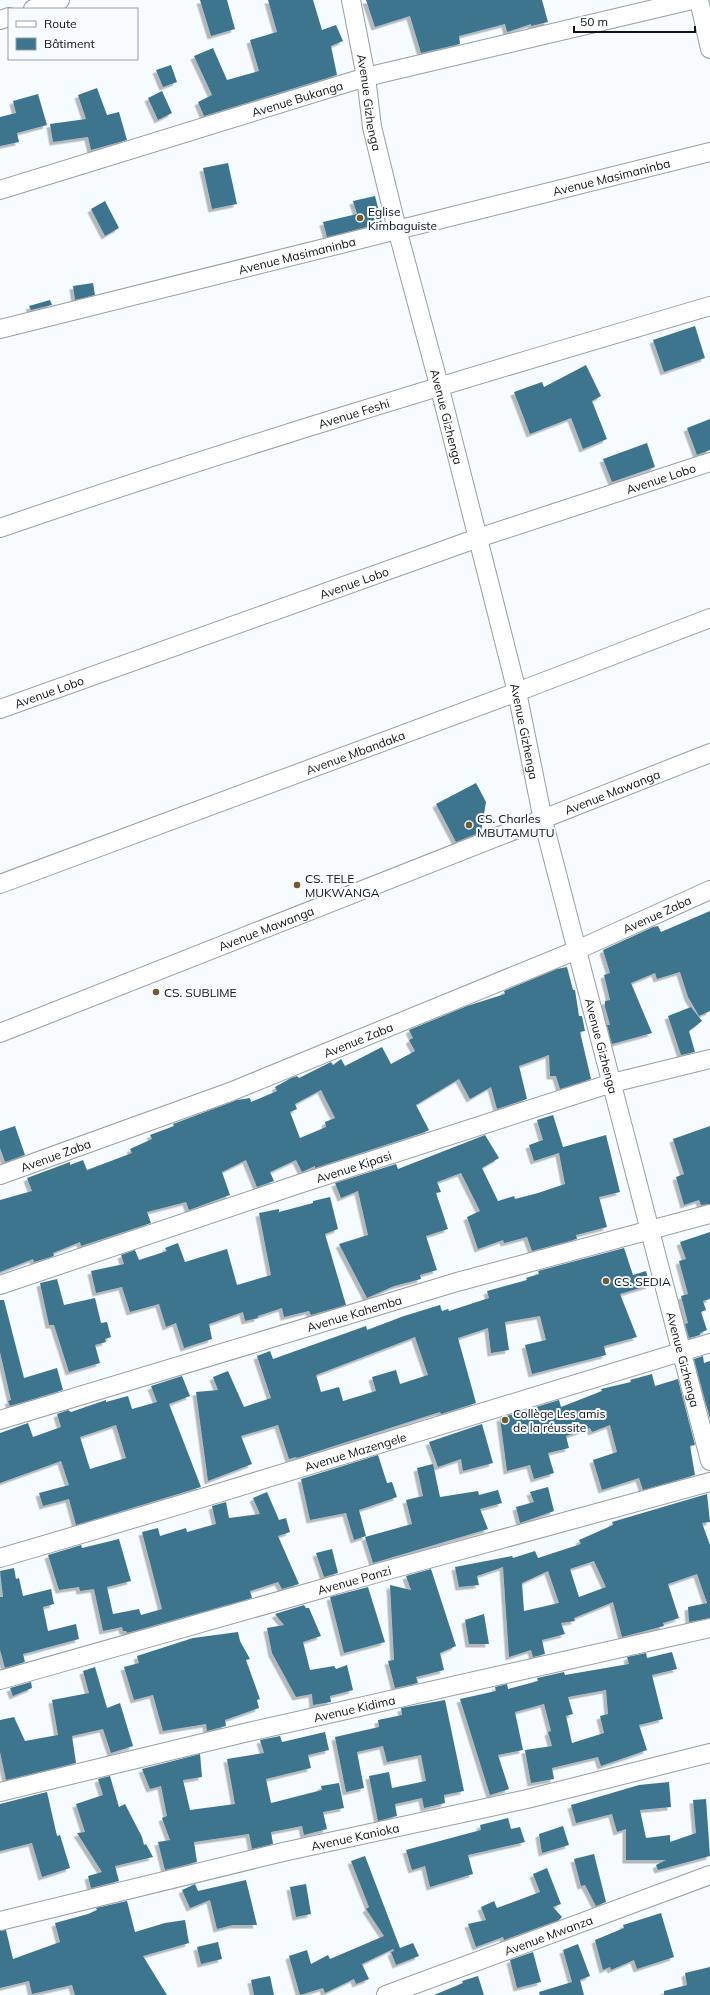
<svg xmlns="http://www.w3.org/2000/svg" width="710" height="1995" viewBox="0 0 710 1995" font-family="Mulish,sans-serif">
  <defs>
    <filter id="shadow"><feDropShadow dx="-3.5" dy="3.5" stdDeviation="0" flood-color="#0004"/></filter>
  </defs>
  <rect width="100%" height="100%" fill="#f5fbfe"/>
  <path fill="#3d758e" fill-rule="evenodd" filter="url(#shadow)" d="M200 0H227L235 29 211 36Z
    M268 0H313L322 30 336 25 343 41 331 46 337 75 204 116 198 102 212 95 194 56 213 48 227 80 259 71 250 40 277 32Z
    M366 0H542L548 22 531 26V24L507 32 505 24 459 36 460 44 421 53 410 16 375 27Z
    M171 65 177 82 163 87 156 70Z
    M97 88 107 115 119 112 127 140 91 150 88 137 53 142 50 124 86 119 78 95Z
    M162 91 172 113 158 120 148 98Z
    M38 94 47 125 17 133 19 142 0 146V117L16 113 13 101Z
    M228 163 237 204 212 209 203 168Z
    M375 196 382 223 327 237 323 222 357 214 353 201Z
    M105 201 119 228 105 236 91 209Z
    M93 283 95 295 75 300 73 286Z
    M50 300 52 305 31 310 29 306Z
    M695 326 705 358 664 372 653 340Z
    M586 365 601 396 592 401 607 439 583 449 571 418 530 434 514 392 542 382 544 387Z
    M710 419V450L697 455 687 428Z
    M647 443 655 467 612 482 603 459Z
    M476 783 486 802 481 832 456 842 436 804Z
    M710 911V1011L699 1016 688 997 680 972 657 979 655 973 631 983 652 1033 612 1044 607 1025H610L605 1007V1001L610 1000 604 975 610 973 603 950 653 927 658 926 661 932Z
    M567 967 573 990H575L579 1016H582L585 1031 580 1032 591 1079 560 1089 556 1076H550L549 1055 519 1066 527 1099 497 1109 491 1087 470 1099 459 1079 416 1105 429 1130 425 1132 315 1168V1166L302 1172 296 1160 270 1172 274 1181 257 1187 246 1160 222 1172 230 1195 189 1210 186 1202 147 1212 151 1223 81 1246 80 1242 53 1253 54 1256 34 1262 33 1259 0 1272V1200L32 1191 27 1178 70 1162V1165L83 1160 87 1170 132 1153 130 1149 152 1139 150 1135 174 1126 173 1124 237 1100 250 1098 251 1102 277 1091 275 1087 291 1078 297 1076 299 1078 331 1062 333 1065 341 1059 345 1066 382 1047 391 1064 415 1051 409 1040 413 1038 409 1030 467 1006 505 994 504 991 557 969ZM321 1090 335 1118 325 1122 326 1127 300 1138 290 1112 297 1109 295 1104Z
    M691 1007 702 1021 689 1031 695 1052 681 1055 668 1016Z
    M553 1115 563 1147 606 1135 620 1192 599 1197 607 1227 576 1235 577 1239 532 1251 527 1237 504 1243 503 1240 478 1249 467 1217 480 1211 461 1173 437 1182 441 1192 436 1193 448 1229 426 1236 437 1270 420 1275 421 1279 394 1286 367 1298 339 1244 368 1235 358 1191 341 1198 335 1183 396 1164 398 1169 485 1135 499 1158 482 1168 498 1201 514 1196 515 1199 538 1193 565 1184 559 1153 534 1161 529 1145 543 1140 537 1120Z
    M15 1126 25 1155 5 1162 0 1148V1131Z
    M710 1126V1204L701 1205 699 1200 684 1205 676 1177 684 1174 673 1139Z
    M330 1197 338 1229 325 1234 346 1305 311 1315 309 1311 284 1317 282 1308 258 1316V1318L245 1321 243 1312 209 1324 212 1339 184 1348 176 1323 166 1327 159 1304 130 1312 122 1287 96 1293 91 1271 124 1264 121 1255 135 1250 139 1260 167 1251 165 1248 178 1243 185 1262 227 1249 237 1285 271 1275 259 1213 279 1209V1212L313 1203V1201Z
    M710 1232V1299L703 1301 706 1310 701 1312 707 1330 700 1333V1335L689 1338 685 1324 688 1323 681 1296 688 1294 679 1261 686 1259 680 1242Z
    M624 1248 633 1275 646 1271 650 1285 620 1294 637 1337 604 1346 606 1355 532 1374 525 1345 546 1340 540 1316 505 1322 509 1350 491 1353 488 1328 458 1338 476 1403 441 1414 440 1412 424 1417 297 1458 296 1457 289 1459 278 1425 241 1436 252 1464 208 1481 196 1392 218 1390 213 1377 228 1371 244 1407 271 1398 257 1356 270 1351 273 1359 366 1326 367 1330 404 1316 440 1305 442 1311 448 1309 449 1311 489 1298 487 1291 527 1280 526 1278 539 1274 538 1271ZM415 1337 428 1375 400 1384 396 1370 372 1377 376 1391 343 1401 339 1387 321 1392 316 1375Z
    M57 1279 64 1305 95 1298 101 1323 107 1322 111 1337 105 1339 106 1342 95 1345 100 1363 69 1372 54 1325H49L40 1283Z
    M0 1300H4L24 1378 57 1368 63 1390 10 1406 8 1401 11 1400 0 1352Z
    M703 1356 704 1363 710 1361V1419L694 1359Z
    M652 1374 655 1386 678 1379 695 1445 690 1446 695 1475 643 1490 639 1478 602 1490 593 1460 617 1452 610 1425 592 1432 590 1428 566 1436 569 1448 548 1453 554 1473 534 1479 530 1465 507 1471 500 1418 559 1400 561 1407 602 1391 601 1389 631 1382 630 1380Z
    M182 1376 190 1396 169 1404 201 1487 76 1525 69 1499 43 1506 39 1493 69 1485 61 1461 0 1483V1433L28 1423 33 1437 61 1427 57 1414 68 1410 71 1412 106 1400V1402L128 1396 132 1409 157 1402 151 1386ZM116 1425 126 1458 90 1469 80 1437Z
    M482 1424 493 1463 463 1471 461 1459 438 1467 429 1442Z
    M378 1455 387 1483 392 1482 397 1497 359 1510 366 1536 354 1540 346 1513 310 1520 301 1479Z
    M433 1464 440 1497 478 1491 479 1495 498 1490 502 1503 480 1509 488 1529 373 1563 365 1537 412 1524 406 1500 423 1496 417 1468Z
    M548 1487 554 1511 520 1523 516 1507 534 1502 530 1492Z
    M267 1492 279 1520 286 1518 290 1532 278 1536 299 1584 282 1589 278 1582 250 1591 252 1598 127 1633 126 1631H123L122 1627 103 1631 94 1589 80 1591 79 1587 59 1590 48 1555 81 1545 82 1548 119 1539 131 1581 107 1587 113 1614 139 1609 141 1615 162 1609 142 1532 158 1528 160 1536 186 1528 187 1532 216 1524 212 1506 226 1502 229 1518 260 1514 253 1498Z
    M707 1494 710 1522 702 1523 710 1545V1618L689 1622 688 1607 707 1603 697 1574 668 1584 679 1618 663 1623 664 1626 622 1637 613 1602 574 1618 575 1621 561 1623 565 1634 542 1640 545 1654 533 1657 531 1650 509 1657 503 1567 477 1576 479 1585 459 1587 455 1567 512 1556 513 1558 535 1551 538 1558 581 1544 579 1540 613 1525 612 1522ZM594 1561 606 1587 579 1597 570 1569ZM548 1571 559 1603 524 1611 522 1583Z
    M332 1549 338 1573 324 1577 316 1553Z
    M14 1568 16 1579 19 1578 23 1596 51 1589 54 1604 43 1607 48 1631 76 1624 79 1639 23 1654 25 1662 5 1668 0 1650V1597H3L0 1571Z
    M431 1569 456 1646 440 1653 444 1670 416 1677 418 1683 395 1688 388 1661 394 1660 390 1585 411 1590 406 1576Z
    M368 1587 385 1642 344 1653 330 1597Z
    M304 1605 306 1608H309L321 1636 303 1642 310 1670 334 1666 336 1669 347 1665 353 1690 330 1696 331 1702 313 1705 312 1694 296 1697 272 1653 267 1628 284 1625 275 1614Z
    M484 1614 489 1644H469L465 1620Z
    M238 1632 240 1641 250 1659 246 1660 260 1699 257 1700 259 1708 225 1720 226 1726 207 1731 206 1724 163 1731 153 1695 134 1700 124 1667 139 1663 137 1656 193 1638Z
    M672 1652 677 1669 652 1675 663 1719 639 1725 647 1750 601 1766 598 1757 552 1768 554 1779 531 1783 525 1750 552 1746 548 1732 551 1731 544 1704 515 1712 523 1750 498 1755 509 1789 490 1795 460 1699 496 1691 495 1687 507 1684 508 1689 538 1681 537 1678 564 1672 565 1675 629 1664 627 1657 646 1653 647 1658ZM606 1690 608 1714 600 1716 604 1733 572 1743 566 1716 573 1714 568 1697Z
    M95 1667 107 1708 120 1703 133 1746 111 1753 103 1729 72 1736 76 1763 6 1780 0 1752V1720L14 1717 25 1741 58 1735 52 1700 89 1693 83 1671Z
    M31 1682 32 1688 13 1696 10 1688Z
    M445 1700 464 1791 444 1795 445 1803 424 1808 422 1798 395 1804 397 1816 378 1821 369 1776 389 1772 392 1788 426 1781 421 1755 387 1762 383 1746 357 1752 364 1788 346 1792 335 1737 379 1727 378 1720 402 1715 401 1708Z
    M325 1732 329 1750 308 1755 311 1768 266 1779 271 1803 322 1790 321 1786 339 1783 344 1808 323 1812 327 1829 304 1835 302 1826 271 1832 273 1844 252 1849 249 1834 194 1842 197 1862 165 1870 158 1842 170 1840 162 1818 167 1816 161 1786 150 1789 142 1769 200 1754 202 1777 183 1780 190 1810 235 1804 227 1759 264 1753 260 1740 280 1736 282 1742Z
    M110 1776 119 1807 125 1804 142 1837 144 1845 146 1844 153 1857 115 1866 119 1881 91 1888 88 1876 102 1872 77 1833 85 1832 76 1804 103 1795 98 1779Z
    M669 1782 671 1807 640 1810 646 1838 670 1835V1842L696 1833 693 1800 706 1799 710 1856 658 1870 656 1865 666 1860H626V1829L617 1832 612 1814 576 1823 571 1805 639 1785Z
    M47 1792 57 1836 60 1835 70 1868 42 1877 32 1843 0 1851V1804Z
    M508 1818 511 1829 520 1827 525 1842 468 1855 473 1874 430 1887 425 1866 412 1870 406 1850 481 1830 480 1825Z
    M563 1826 569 1845 542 1853 539 1834Z
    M594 1854 606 1902 596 1906 585 1885 581 1886 574 1859Z
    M365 1856 400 1948 413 1943 419 1956 396 1965 391 1952 394 1951 393 1949 362 1964 369 1979 356 1984 354 1979 325 1993 323 1988 300 1995 289 1956 307 1950 311 1964 328 1955 330 1959 384 1936 366 1909 369 1907 351 1861Z
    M547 1868 561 1904 553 1907 562 1917 559 1920 504 1940 503 1937 476 1947 468 1924 486 1920 481 1907 494 1901 497 1908 540 1892 533 1874Z
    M246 1880 257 1925H233L217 1929 210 1900 190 1908 182 1890 195 1884 198 1891Z
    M306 1884 311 1914 296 1917 290 1887Z
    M127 1901 135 1932 165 1923 185 1920 189 1943 143 1956 167 1995H75L72 1985 32 1994 29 1981 0 1988V1931L6 1930 13 1959 60 1942 55 1923 88 1914 97 1910 96 1908Z
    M661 1913 674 1957 637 1969 634 1960 611 1970 610 1967 603 1970 595 1940 624 1928 623 1925Z
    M218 1942 222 1959 201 1964 197 1947Z
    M578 1944 590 1976 580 1980 584 1995H540L539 1992 572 1982 563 1950Z
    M533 1952 541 1982 517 1988 510 1960Z
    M710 1967V1995H664V1991L687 1985 685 1973Z
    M270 1976 274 1995H254L251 1980Z
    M478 1976 484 1995H434L463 1983 462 1981Z"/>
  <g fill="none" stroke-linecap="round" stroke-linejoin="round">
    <defs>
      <g id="minor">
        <path id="s1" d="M351 0 366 77 372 127 397 229 439 385 517 692 543 820 710 1461"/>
        <path d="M699 0 710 49"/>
        <path d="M33 9 60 0"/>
        <path d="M0 20 9 17"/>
        <path id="s2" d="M0 190 366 77 692 0"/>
        <path id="s3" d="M0 329 710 152"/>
        <path id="s4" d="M0 528C235 447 472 376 710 306"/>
        <path id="s5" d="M0 709 478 538 710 462"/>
        <path id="s6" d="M0 884 517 692 710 618"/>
        <path id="s7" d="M0 1033 710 753"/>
        <path id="s8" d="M0 1175 230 1092 577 950 710 890"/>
        <path id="s9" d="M0 1285 296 1185 612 1083 710 1059"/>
        <path id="s10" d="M0 1420 457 1282 710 1214"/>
        <path id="s11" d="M0 1558 166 1509 710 1343"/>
        <path id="s12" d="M0 1680 381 1572 710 1482"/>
        <path id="s13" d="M0 1792 244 1733 710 1628"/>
        <path id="s14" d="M0 1921 283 1852 527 1799 710 1753"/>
        <path id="s15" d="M386 1995 710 1875"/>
      </g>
    </defs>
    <use href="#minor" stroke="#979fa2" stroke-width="20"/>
    <use href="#minor" stroke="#fff" stroke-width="18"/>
  </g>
  <g fill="#745a2c" stroke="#f5fbfe" stroke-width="1.5">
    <circle cx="360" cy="218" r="4"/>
    <circle cx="469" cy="825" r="4"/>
    <circle cx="297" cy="885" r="4"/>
    <circle cx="156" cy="992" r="4"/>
    <circle cx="606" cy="1281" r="4"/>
    <circle cx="505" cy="1420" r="4"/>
  </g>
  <g text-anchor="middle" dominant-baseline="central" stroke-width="4" stroke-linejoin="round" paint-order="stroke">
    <g font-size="12" fill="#0e1012" stroke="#f5fbfe">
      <text stroke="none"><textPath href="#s2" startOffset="311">Avenue Bukanga</textPath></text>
      <text stroke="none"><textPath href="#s1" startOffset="104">Avenue Gizhenga</textPath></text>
      <text stroke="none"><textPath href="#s3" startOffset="630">Avenue Masimaninba</textPath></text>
      <text stroke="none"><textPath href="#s3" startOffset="306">Avenue Masimaninba</textPath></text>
      <text stroke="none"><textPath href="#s4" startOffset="372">Avenue Feshi</textPath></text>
      <text stroke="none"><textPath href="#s1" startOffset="428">Avenue Gizhenga</textPath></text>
      <text stroke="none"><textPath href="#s5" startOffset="700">Avenue Lobo</textPath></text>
      <text stroke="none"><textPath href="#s5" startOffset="376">Avenue Lobo</textPath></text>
      <text stroke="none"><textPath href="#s5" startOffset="52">Avenue Lobo</textPath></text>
      <text stroke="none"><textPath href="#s1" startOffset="752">Avenue Gizhenga</textPath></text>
      <text stroke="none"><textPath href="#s6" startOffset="379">Avenue Mbandaka</textPath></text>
      <text stroke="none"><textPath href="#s7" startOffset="658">Avenue Mawanga</textPath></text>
      <text stroke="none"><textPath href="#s8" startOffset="707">Avenue Zaba</textPath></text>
      <text stroke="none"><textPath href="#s7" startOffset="286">Avenue Mawanga</textPath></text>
      <text stroke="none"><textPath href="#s8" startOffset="383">Avenue Zaba</textPath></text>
      <text stroke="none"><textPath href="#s1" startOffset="1076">Avenue Gizhenga</textPath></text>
      <text stroke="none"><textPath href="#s8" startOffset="59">Avenue Zaba</textPath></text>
      <text stroke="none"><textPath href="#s9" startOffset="373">Avenue Kipasi</textPath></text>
      <text stroke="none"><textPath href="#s10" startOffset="370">Avenue Kahemba</textPath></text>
      <text stroke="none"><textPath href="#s1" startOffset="1400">Avenue Gizhenga</textPath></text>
      <text stroke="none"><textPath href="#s11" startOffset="371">Avenue Mazengele</textPath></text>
      <text stroke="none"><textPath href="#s12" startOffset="368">Avenue Panzi</textPath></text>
      <text stroke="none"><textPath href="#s13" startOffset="364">Avenue Kidima</textPath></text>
      <text stroke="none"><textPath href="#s14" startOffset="365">Avenue Kanioka</textPath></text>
      <text stroke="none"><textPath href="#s15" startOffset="173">Avenue Mwanza</textPath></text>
    </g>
    <g font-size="12" fill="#0e1012" stroke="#f5fbfe" text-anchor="start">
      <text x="368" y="211">Eglise<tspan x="368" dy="14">Kimbaguiste</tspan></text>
      <text x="477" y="818">CS. Charles<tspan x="477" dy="14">MBUTAMUTU</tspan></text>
      <text x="305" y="878">CS. TELE<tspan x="305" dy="14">MUKWANGA</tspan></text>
      <text x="164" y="992">CS. SUBLIME</text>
      <text x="614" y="1281">CS. SEDIA</text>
      <text x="513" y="1413">Collège Les amis<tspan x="513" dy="14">de la réussite</tspan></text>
    </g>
  </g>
  <rect x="8" y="8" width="130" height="52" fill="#f5fbfe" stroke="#999da0"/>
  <rect x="16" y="21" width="20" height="6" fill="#ffffff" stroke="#999da0"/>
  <text x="44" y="28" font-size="12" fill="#0e1012">Route</text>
  <rect x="16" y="38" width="20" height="12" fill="#3d758e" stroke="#999da0"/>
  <text x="44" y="48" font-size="12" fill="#0e1012">Bâtiment</text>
  <path d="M574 26v6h121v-6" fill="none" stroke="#0e1012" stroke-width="2"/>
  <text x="580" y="26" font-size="12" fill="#0e1012" stroke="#f5fbfe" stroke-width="3" paint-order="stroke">50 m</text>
</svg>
